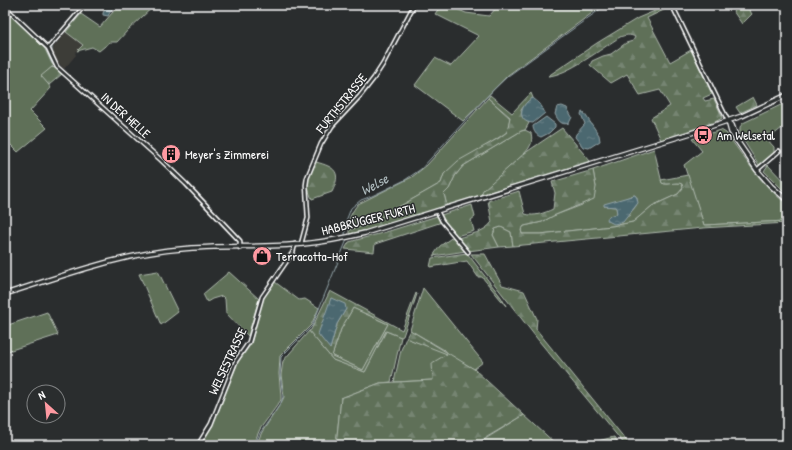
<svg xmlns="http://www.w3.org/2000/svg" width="792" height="450" viewBox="0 0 792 450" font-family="'Patrick Hand',sans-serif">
  <defs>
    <pattern id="forest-firs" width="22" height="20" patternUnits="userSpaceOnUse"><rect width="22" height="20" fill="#5e7059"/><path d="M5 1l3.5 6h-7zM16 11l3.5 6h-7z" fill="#768572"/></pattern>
    <pattern id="water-ripples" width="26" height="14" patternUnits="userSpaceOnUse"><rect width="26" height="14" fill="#4b686f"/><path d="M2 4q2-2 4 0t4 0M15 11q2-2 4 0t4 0" fill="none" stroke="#667f85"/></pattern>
  </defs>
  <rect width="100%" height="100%" fill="#2a2d2e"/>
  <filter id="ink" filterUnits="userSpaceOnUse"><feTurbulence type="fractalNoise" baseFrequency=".025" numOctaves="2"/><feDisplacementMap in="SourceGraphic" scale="8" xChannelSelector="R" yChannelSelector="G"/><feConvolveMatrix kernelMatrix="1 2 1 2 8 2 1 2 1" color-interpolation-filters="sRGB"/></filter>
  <g filter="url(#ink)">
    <path fill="#3e3c39" d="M66 32 83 45 75 53 76 55 64 69 54 58 52 49Z"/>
    <path fill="#5e7059" stroke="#aeb8ac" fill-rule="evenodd" d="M119 5H155L128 30 117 42H110L99 51 92 47 77 51 83 45 66 32 81 14 100 27Z
      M441 5H447L466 13 489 16 499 5H603L508 75 463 121 415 85 435 58 451 66 479 36 435 14Z
      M8 12 45 49 52 64 54 65 42 76 51 88 30 111 47 128 18 152 5 139V19Z
      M488 98 510 118 507 132 444 174 441 183 367 225 349 230C347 220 352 211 358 204L412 177 427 165Z
      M787 102V124L772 136 768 133 764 136 774 147V153L765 162 759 165 740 135V127L743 123Z
      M525 130 531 133C533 142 531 146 525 153L484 190 481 195 447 206 444 194 449 189 455 176 463 166 521 131Z
      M721 130 726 133C745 158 761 185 787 204V221L704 225 684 165 702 151 692 139Z
      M654 149 662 183C668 186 676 181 682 184L683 188 678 194 652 206 633 222 612 226 540 234H522L521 230 524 226 542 222 553 216 582 205 596 187 593 170ZM634 195 636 196V206L631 212 629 216H609L617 214 616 207 604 206Z
      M768 165 787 185V194L764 171Z
      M472 205 475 217 471 220 474 231 456 236 443 220 441 215Z
      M501 227 511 232 513 246 499 247 493 235 495 229Z
      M158 271 178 312 161 325 139 274Z
      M229 272 259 299 248 336 226 313 225 299 222 296 212 299 207 302 203 294Z
      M275 282 299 300 305 299 319 308 311 325 280 356 279 374 281 396V400L260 429 253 445H203L201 444 212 426 238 362 251 344 263 296Z
      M423 288 483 362 474 369 447 354 433 380 394 382 401 350 406 338 447 353 446 351 410 330Z
      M353 308 388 324 363 370 332 356 341 329Z
      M47 312 58 335 5 352V326Z
      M309 331 333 360 365 372 386 331 401 337 391 382 380 383 341 398 336 445H256L262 432 281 403 284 397 281 375 283 361Z
      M524 415 557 445H484L482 441Z
      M614 437 620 445H581Z"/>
    <path fill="url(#forest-firs)" stroke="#aeb8ac" fill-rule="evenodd" d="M669 5 670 7 647 18 670 62 691 50 712 94 703 98 705 101 714 99 721 114 722 118 715 122 661 140 651 118 670 106 660 90 640 95 627 74 611 83 590 65 592 61 603 56 611 54 626 43 633 41 635 37C630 34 625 35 620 37 602 48 568 75 548 76L597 43 638 18Z
      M740 5H746L752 14 742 24 733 11Z
      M55 66 62 74 49 85 41 76 52 67 53 68Z
      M531 93 533 98 527 102 521 110 523 118 529 123 525 130 521 131 463 166 455 176 449 189 444 194 447 206 368 230 349 234V230L367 225 441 183 444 174 458 161 499 138 507 132 510 117 488 98 490 95 512 113Z
      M753 97 757 105 740 113 736 107Z
      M562 128 590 161 481 195 483 190 525 153Z
      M316 162C335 167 342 172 332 192L312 199C305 183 307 177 316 162Z
      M593 170 596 187 594 199 553 216 542 222 524 226 521 230 522 234H540L612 226 633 222 652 206 678 194 683 188 682 184C676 181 668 186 662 183L661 180 688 175 704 225 787 221V223L703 228 513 246 511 232 501 227 495 229 493 235 499 247 468 251 458 238C470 234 484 233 492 222L488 201 519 191 525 214C535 217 544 213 553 209L555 193 552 182Z
      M437 216 442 222 375 244 374 252 345 249 349 242 386 232Z
      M454 236 466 251 433 256 440 246Z
      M467 253 501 297 506 306 482 277H478L467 261 430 267 432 258Z
      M471 254H485L502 285 524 291 537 319 536 329 630 445H625L539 341Z
      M330 291 402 330 416 293 417 294 403 336 401 337 386 331 365 372 333 360 309 331 311 330ZM331 298 346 309 337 324 330 349ZM353 308 388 324 363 370 332 356 341 329Z
      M410 330 474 369 524 415 482 440 484 445H336L341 398 380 383 433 380 432 363 447 354 406 338Z"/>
    <path fill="url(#water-ripples)" stroke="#93a4a9" d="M107 5H114L108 16 103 15V13Z
      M533 98 540 104 545 113 533 123C515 122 521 103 533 98Z
      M562 106 567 108 572 117 569 123C561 126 558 120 555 114L557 107Z
      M582 112 584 113 599 135 600 141 589 148 583 147 575 137 576 134 585 124 581 114Z
      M546 117 555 124V127L549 133 541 137C537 136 533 131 533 126Z
      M635 195 637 198 638 203 623 222 614 224 608 221 607 219 609 216 617 214 616 207 604 206V204Z
      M331 298 345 304 346 309 337 324 330 349 318 334Z"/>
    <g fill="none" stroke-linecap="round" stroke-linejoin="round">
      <path stroke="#93a4a9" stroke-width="1" d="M27 30 45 48
        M47 51 52 63
        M52 51V47L75 18
        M345 236 346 221 351 208 361 200 372 196 405 180 421 169 494 89 508 76 606 5
        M254 445 260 433 281 403 283 397 280 374 281 357 312 326 346 242V239"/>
      <defs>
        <path id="minor" d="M672 5 728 121
          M5 7 48 48 57 67 161 160 186 184 240 241V248
          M48 48 85 5
          M757 170 779 151
          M437 211 442 221 468 252
          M301 244 308 218 306 185 307 178 321 144 332 126 360 96 374 78 383 64 414 5
          M198 445 211 424 236 361 249 342 262 297 293 252 295 244"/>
        <path id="tertiary" d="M728 121 731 132 757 170 771 186 787 200
          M728 121 732 125 736 136
          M5 294C63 276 120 254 181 249 221 245 262 248 303 244 324 242 345 238 365 233L691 133 742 116 787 95"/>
      </defs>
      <use href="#minor" stroke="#fff" stroke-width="5.5"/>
      <use href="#tertiary" stroke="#fff" stroke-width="6"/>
      <use href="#minor" stroke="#2a2d2e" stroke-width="2.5"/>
      <use href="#tertiary" stroke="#2a2d2e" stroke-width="3.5"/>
    </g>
  </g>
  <defs>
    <symbol id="bus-disc" viewBox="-11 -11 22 22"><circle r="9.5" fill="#ff9aa2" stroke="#2a2d2e"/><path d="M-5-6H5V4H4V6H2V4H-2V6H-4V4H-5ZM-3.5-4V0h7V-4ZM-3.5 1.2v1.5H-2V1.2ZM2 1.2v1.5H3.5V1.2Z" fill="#111"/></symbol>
    <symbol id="building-disc" viewBox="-11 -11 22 22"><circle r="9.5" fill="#ff9aa2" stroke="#2a2d2e"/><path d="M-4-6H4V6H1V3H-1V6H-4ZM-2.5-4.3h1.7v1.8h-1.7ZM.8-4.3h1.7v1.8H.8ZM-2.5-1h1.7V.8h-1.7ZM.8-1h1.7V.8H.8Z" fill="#111"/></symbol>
    <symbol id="shop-disc" viewBox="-11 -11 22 22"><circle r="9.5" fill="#ff9aa2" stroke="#2a2d2e"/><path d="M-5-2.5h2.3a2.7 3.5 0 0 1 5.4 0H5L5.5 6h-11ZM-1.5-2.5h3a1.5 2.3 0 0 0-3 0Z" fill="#111"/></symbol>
  </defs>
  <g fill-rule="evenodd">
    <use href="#bus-disc" x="692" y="124" width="22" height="22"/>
    <use href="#building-disc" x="160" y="143" width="22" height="22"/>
    <use href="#shop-disc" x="251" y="245" width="22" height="22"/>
  </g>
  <g text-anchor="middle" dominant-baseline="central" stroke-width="3" stroke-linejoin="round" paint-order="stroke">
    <g font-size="13" fill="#fff" stroke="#2a2d2e">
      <text transform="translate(341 103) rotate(-51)">FURTHSTRASSE</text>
      <text transform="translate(126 115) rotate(42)">IN DER HELLE</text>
      <text transform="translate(368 219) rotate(-14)">HABBRÜGGER FURTH</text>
      <text transform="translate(227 361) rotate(-65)">WELSESTRASSE</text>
    </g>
    <g font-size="13" fill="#fff" stroke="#2a2d2e" text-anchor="start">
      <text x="717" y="135">Am Welsetal</text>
      <text x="185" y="154">Meyer's Zimmerei</text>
      <text x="276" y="256">Terracotta-Hof</text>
    </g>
    <g font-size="14" font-style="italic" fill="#aebbbe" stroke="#2a2d2e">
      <text transform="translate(374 184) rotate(-29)">Welse</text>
    </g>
  </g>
  <rect width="792" height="450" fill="none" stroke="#2a2d2e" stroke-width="20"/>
  <rect x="10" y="10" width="772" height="430" fill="none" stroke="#fff" stroke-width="1.5" filter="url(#ink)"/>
  <g transform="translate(46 404) rotate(333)"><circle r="19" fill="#2a2d2e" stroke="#7f8182"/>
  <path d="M0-3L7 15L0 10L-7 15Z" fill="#ff9aa2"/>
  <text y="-6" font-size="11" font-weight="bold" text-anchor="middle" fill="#ffffff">N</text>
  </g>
</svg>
